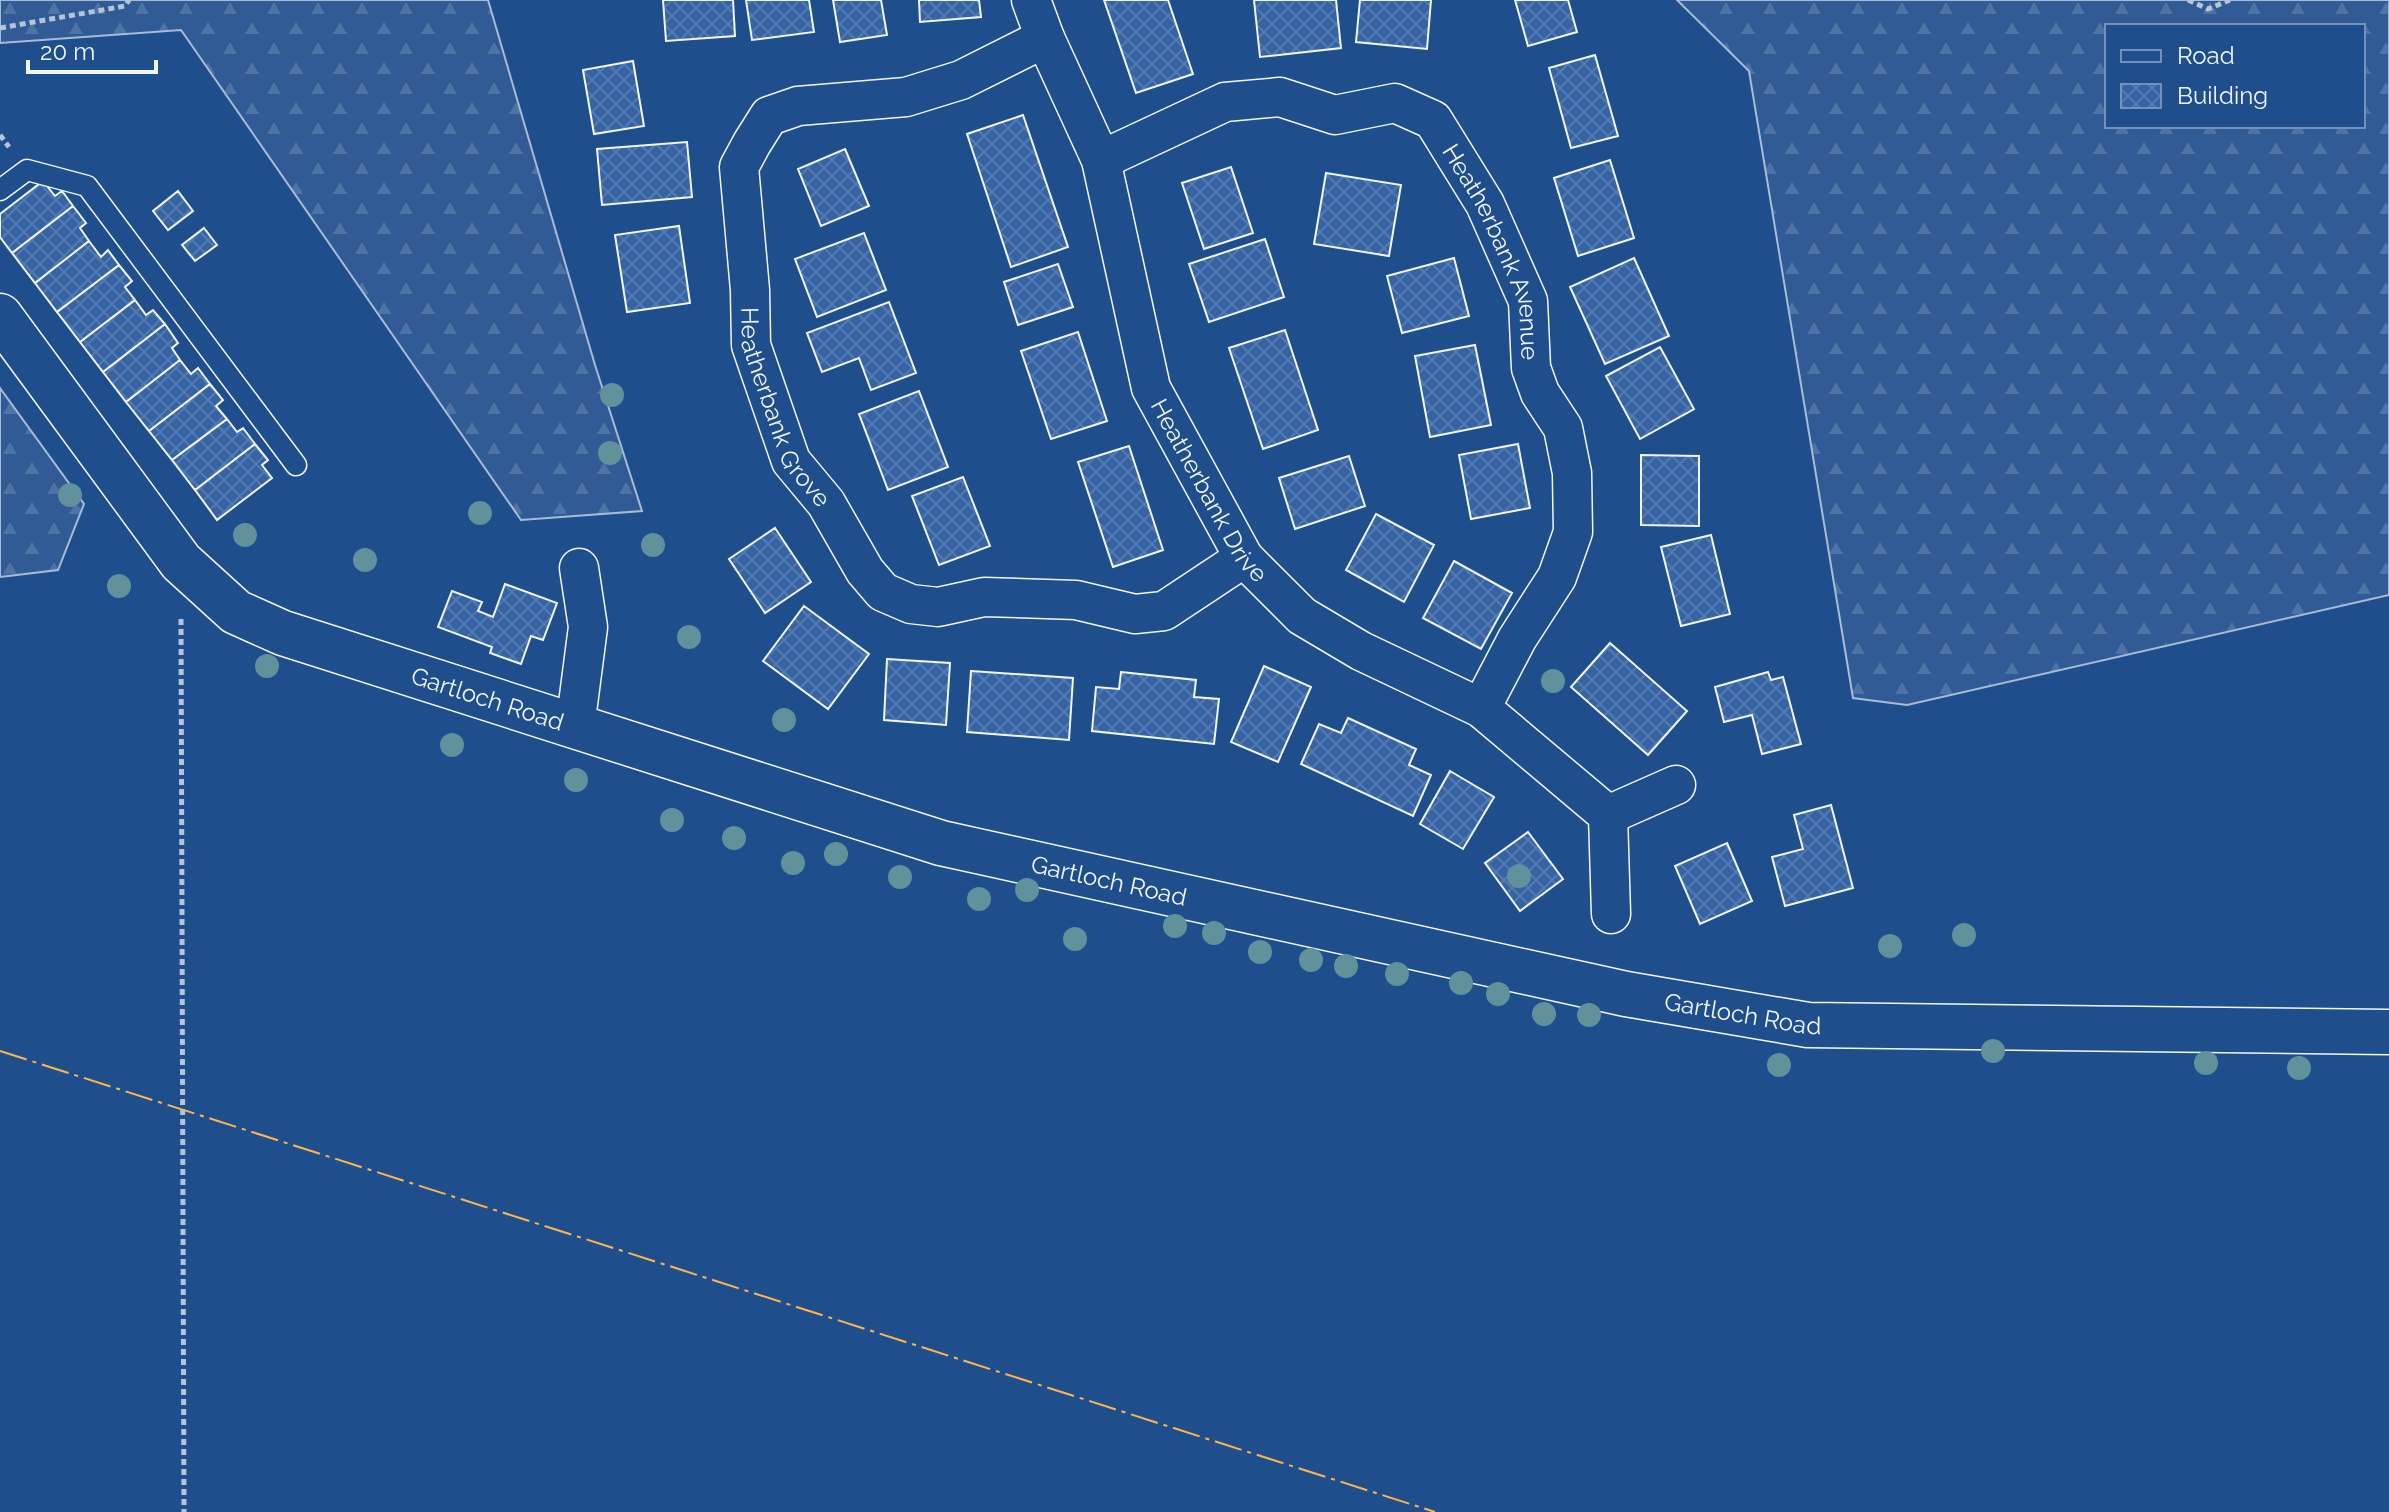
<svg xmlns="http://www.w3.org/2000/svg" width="2389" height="1512" viewBox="0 0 2389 1512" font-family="Raleway,sans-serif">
  <defs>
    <pattern id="forest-firs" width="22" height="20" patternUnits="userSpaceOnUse" patternTransform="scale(2)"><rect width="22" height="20" fill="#305b95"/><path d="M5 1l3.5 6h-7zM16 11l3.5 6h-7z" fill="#4e73a5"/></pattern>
    <pattern id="building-cross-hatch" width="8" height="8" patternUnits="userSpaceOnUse" patternTransform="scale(2)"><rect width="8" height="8" fill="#3563a3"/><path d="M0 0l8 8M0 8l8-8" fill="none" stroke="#537ab1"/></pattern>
  </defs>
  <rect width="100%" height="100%" fill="#1f4e8c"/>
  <path fill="url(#forest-firs)" stroke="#a8bbd7" stroke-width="2" fill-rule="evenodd" d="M0 0H488L595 365 642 511 521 520 181 30 0 43Z
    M1677 0H2389V595L1907 705 1853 698 1749 71ZM2107 26H2363V126H2107Z
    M0 388 84 504 58 570 0 577Z"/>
  <path fill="url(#building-cross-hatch)" stroke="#f2f6ff" stroke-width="2" d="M663 0H733L735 36 666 41Z
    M746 0H809L814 32 752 40Z
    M833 0H881L887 35 840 42Z
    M919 0H979L981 17 920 22Z
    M1104 0H1168L1193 74 1136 93Z
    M1254 0H1336L1341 48 1260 57Z
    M1360 0H1431L1427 49 1356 42Z
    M1515 0H1568L1577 32 1528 46Z
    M1595 55 1618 136 1571 148 1549 68Z
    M633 61 644 126 594 134 583 70Z
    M1023 115 1068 247 1011 267 967 134Z
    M687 142 692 197 602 205 597 149Z
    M845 149 869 206 821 226 798 169Z
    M1610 160 1634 238 1578 256 1554 178Z
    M1231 167 1253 233 1204 249 1182 183Z
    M1326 173 1401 185 1389 256 1314 244Z
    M43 181 55 196 62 191 73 206 12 253 0 237V214Z
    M178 191 193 211 168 230 153 211Z
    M73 206 86 223 80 228 89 241 35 283 12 253Z
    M679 226 690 303 627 312 615 235Z
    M204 228 217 245 195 261 182 245Z
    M864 233 886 290 817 317 795 259Z
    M1265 239 1284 297 1209 322 1189 264Z
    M89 241 101 257 108 250 119 265 57 312 35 283Z
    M1454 258 1469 316 1402 333 1387 276Z
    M1634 258 1669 336 1605 364 1570 287Z
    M1058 264 1073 307 1018 325 1004 282Z
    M119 265 132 281 125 287 135 300 80 342 57 312Z
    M135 300 146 315 153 310 165 324 103 372 80 342Z
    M889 302 916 373 871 390 859 358 822 372 807 333Z
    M165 324 178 343 172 348 180 360 126 402 103 372Z
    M1285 330 1318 430 1263 449 1229 348Z
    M1078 332 1107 421 1051 439 1021 351Z
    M1475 345 1491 425 1430 437 1415 356Z
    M1660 347 1694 409 1640 439 1606 376Z
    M180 360 191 374 198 368 210 384 149 431 126 402Z
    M210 384 223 400 216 406 227 419 172 460 149 431Z
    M919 391 948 467 888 490 859 414Z
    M227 419 237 432 243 428 255 444 195 490 172 460Z
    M255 444 268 460 262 465 272 478 217 520 195 490Z
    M1518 444 1530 508 1471 519 1459 455Z
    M1129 446 1163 550 1113 567 1078 462Z
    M1641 455 1699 456V526L1641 525Z
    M1349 456 1365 506 1295 529 1279 478Z
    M963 477 990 546 939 565 912 496Z
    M1376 514 1434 545 1404 602 1346 570Z
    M775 528 811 582 765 613 729 559Z
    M1711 535 1730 614 1681 626 1661 547Z
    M1454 561 1512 593 1481 649 1423 618Z
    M505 584 557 603 543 640 531 636 521 664 490 653 492 647 438 627 452 591 482 602 478 611 493 617Z
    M804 606 869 654 828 709 763 661Z
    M1610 643 1687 711 1648 755 1571 687Z
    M887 659 950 663 946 725 884 720Z
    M1264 666 1311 687 1278 762 1231 742Z
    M971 671 1073 678 1069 740 967 732Z
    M1121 672 1196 680 1194 697 1219 699 1214 744 1092 731 1096 687 1119 689Z
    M1768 672 1771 680 1783 677 1801 744 1762 754 1752 715 1724 722 1715 687Z
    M1348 718 1416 749 1409 765 1431 775 1413 816 1301 764 1319 724 1341 733Z
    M1450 771 1494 797 1463 849 1420 824Z
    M1831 805 1853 888 1785 906 1772 857 1803 849 1794 815Z
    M1528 832 1563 879 1520 911 1485 863Z
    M1727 843 1752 901 1700 924 1675 866Z"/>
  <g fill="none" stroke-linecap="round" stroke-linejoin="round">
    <defs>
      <path id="service" d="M0 190 27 170 87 186 296 465"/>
      <g id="minor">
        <path id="s1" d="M1031 0 1045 38 1101 160 1151 388 1244 558 1302 616 1361 651 1481 708 1608 815 1611 914"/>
        <path id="s2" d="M1045 38 961 80 906 97 798 106 769 116 752 143 739 167 750 290 751 345 791 461 826 503 865 571 883 592 911 604 938 607 984 597 1076 600 1135 614 1164 611 1244 558"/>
        <path id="s3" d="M1101 160 1225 102 1280 97 1335 115 1395 103 1433 120 1485 204 1528 301 1531 368 1540 393 1563 428 1572 473 1573 532 1557 577 1517 639 1481 708"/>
        <path d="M575 727 588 627 579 568"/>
        <path d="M1608 815 1676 785"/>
      </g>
      <g id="secondary">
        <path id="s4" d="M0 316 181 562 236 612 283 633 941 843 1626 994 1808 1025 2389 1032"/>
      </g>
    </defs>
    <use href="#service" stroke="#f2f6ff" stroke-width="23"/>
    <use href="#minor" stroke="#f2f6ff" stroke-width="41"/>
    <use href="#secondary" stroke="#f2f6ff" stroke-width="47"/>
    <path stroke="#b3c4dc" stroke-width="5" stroke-dasharray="6 4" stroke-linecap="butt" d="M2188 0 2208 9 2230 0
      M0 28 125 6 129 0
      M0 135 9 147
      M181 619 184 1512"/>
    <use href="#service" stroke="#1f4e8c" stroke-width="20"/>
    <use href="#minor" stroke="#1f4e8c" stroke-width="38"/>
    <use href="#secondary" stroke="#1f4e8c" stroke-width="44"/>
    <path stroke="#ffb74d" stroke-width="2" stroke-dasharray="28 6 4 6" stroke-linecap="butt" d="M0 1051 1435 1512"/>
  </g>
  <g fill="#61919a">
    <circle cx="612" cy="395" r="12"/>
    <circle cx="610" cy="453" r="12"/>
    <circle cx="70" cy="495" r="12"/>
    <circle cx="480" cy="513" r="12"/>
    <circle cx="245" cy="535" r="12"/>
    <circle cx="653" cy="545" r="12"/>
    <circle cx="365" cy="560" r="12"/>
    <circle cx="119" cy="586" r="12"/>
    <circle cx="689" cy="637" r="12"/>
    <circle cx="267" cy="666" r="12"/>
    <circle cx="1553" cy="681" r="12"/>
    <circle cx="784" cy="720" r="12"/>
    <circle cx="452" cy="745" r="12"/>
    <circle cx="576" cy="780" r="12"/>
    <circle cx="672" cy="820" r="12"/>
    <circle cx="734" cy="838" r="12"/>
    <circle cx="836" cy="854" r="12"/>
    <circle cx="793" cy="863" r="12"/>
    <circle cx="1519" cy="876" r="12"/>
    <circle cx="900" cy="877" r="12"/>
    <circle cx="1027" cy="890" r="12"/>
    <circle cx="979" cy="899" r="12"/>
    <circle cx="1175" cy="926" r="12"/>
    <circle cx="1214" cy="933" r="12"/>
    <circle cx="1964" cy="935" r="12"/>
    <circle cx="1075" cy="939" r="12"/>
    <circle cx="1890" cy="946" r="12"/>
    <circle cx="1260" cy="952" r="12"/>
    <circle cx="1311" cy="960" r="12"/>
    <circle cx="1346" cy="966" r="12"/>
    <circle cx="1397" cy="974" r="12"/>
    <circle cx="1461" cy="983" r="12"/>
    <circle cx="1498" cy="994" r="12"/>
    <circle cx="1544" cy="1014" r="12"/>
    <circle cx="1589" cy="1015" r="12"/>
    <circle cx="1993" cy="1051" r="12"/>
    <circle cx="2206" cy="1063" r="12"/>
    <circle cx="1779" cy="1065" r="12"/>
    <circle cx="2299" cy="1068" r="12"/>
  </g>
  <g text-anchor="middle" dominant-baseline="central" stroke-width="6" stroke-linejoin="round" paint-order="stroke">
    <g font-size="24" fill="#f2f6ff" stroke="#1f4e8c">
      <text stroke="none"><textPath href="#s3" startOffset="500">Heatherbank Avenue</textPath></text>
      <text stroke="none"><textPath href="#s2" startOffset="598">Heatherbank Grove</textPath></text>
      <text stroke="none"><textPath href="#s1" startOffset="526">Heatherbank Drive</textPath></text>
      <text stroke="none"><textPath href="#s4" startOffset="646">Gartloch Road</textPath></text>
      <text stroke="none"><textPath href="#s4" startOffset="1294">Gartloch Road</textPath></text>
      <text stroke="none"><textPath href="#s4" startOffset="1942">Gartloch Road</textPath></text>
    </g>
  </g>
  <rect x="2105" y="24" width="260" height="104" fill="#1f4e8c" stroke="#7391ba" stroke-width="2"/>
  <rect x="2121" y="50" width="40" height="12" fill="#1f4e8c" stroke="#7391ba" stroke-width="2"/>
  <text x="2177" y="64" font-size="24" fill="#f2f6ff">Road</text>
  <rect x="2121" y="84" width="40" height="24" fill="url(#building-cross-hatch)" stroke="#7391ba" stroke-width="2"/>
  <text x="2177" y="104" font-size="24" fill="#f2f6ff">Building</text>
  <path d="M28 60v12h128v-12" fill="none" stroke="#f2f6ff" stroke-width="4"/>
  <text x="40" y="60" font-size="24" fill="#f2f6ff" stroke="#1f4e8c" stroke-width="6" paint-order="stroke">20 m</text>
</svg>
